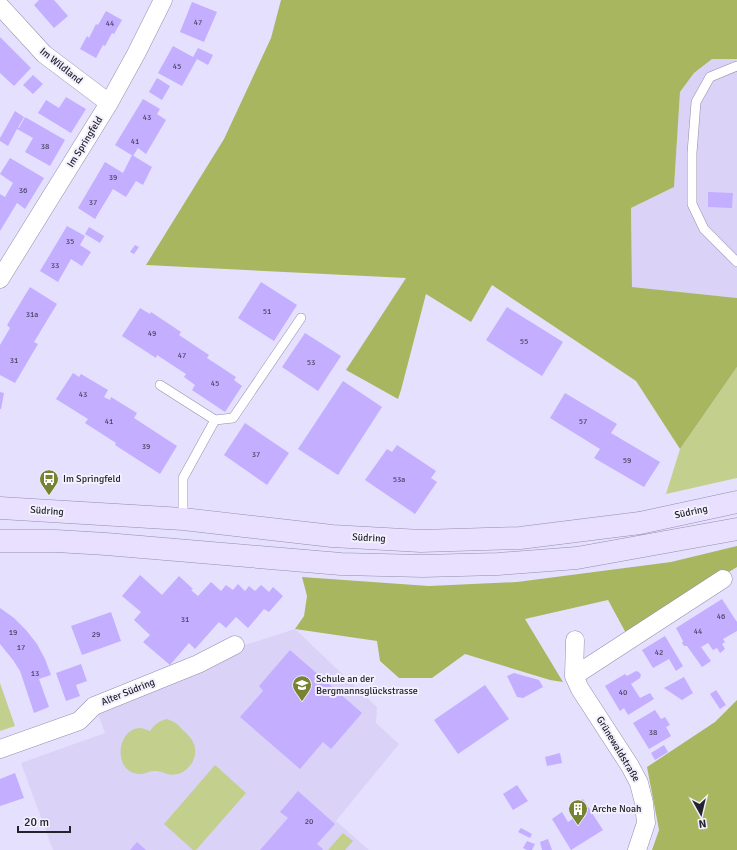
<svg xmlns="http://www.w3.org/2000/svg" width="737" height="850" viewBox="0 0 737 850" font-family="Signika,sans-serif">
  <rect width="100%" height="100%" fill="#e6e0ff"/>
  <path fill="#dbd2f8" d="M712 59H737V298L632 287 631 208 674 187 680 92 694 73Z
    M295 629 377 707 376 723 399 744 336 821 369 850H53L21 763 105 733 97 711 151 686 238 654 236 648Z"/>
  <path fill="#c3cf8d" d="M737 367V478L666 494 680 449Z
    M0 683 15 726 0 731Z
    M167 719C176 722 178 725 184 731 194 740 199 750 192 763 189 767 185 771 181 773 168 778 163 770 154 771 145 772 144 776 134 773 112 766 119 727 141 728 144 729 148 730 150 731 155 724 159 721 167 719Z
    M215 765 246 793 196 850H193L164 824Z
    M343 833 353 841 345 850H328Z"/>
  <path fill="#a8b75f" d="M281 0H737V59H712L694 73 680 92 674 187 631 208 632 287 737 298V367L680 449 636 381 492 285 471 322 426 294 401 390 398 399 346 370 406 278 146 265 224 139 271 38Z
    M737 546V567L627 635 608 600 525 619 563 682 550 680 465 654 432 678H399L380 661 377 641 295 629 304 616 307 596 302 577 429 586 517 582 671 562Z
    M737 700V850H652L659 830 647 767 715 722Z"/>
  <path fill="#c3aeff" d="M39 0H54L68 16 54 28 34 5Z
    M192 2 217 12 204 42 180 32Z
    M106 11 122 20 114 34 112 33 105 46 103 45 96 58 80 49 87 36 89 38 96 24 98 25Z
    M0 37 31 68 14 86 0 73Z
    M173 46 193 57 198 48 213 55 208 65 197 59 182 86 158 73Z
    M33 75 43 84 33 94 23 85Z
    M157 78 170 86 162 100 149 92Z
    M66 97 86 109 71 133 38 113 46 100 59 108Z
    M143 99 160 109 157 114 166 120 146 154 138 148 133 156 115 145Z
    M15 111 24 117 18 128H19L25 117 65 140 50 166 25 152 33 138 17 129 8 146 0 141V138Z
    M132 155 152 167 143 185 136 181 126 197 113 189 95 219 78 208 105 162 123 173Z
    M10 158 44 178 25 209 17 203 0 231V194L5 197 13 183 0 174Z
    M708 192 733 193 732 208 708 207Z
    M67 226 85 236 80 245 91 252 82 266 71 259 58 282 40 271Z
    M89 227 104 236 100 243 85 234Z
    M135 245 139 247 134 254 130 252Z
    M261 282 297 305 274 341 238 318Z
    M30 287 57 304 34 342 38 344 15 383 0 375V345L10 328 7 325Z
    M507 307 563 342 542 376 486 340Z
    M140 308 150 314 151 312 181 332 179 335 209 355 207 358 236 377 234 380 242 386 225 412 192 390 195 385 184 377 186 374 157 355 156 358 122 336Z
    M305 333 341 356 318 391 282 367Z
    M73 373 79 377 81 374 108 390 104 397 110 400 111 397 137 413 134 418 177 446 160 474 115 445 116 443 85 423 88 419 56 399Z
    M343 381 382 407 338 475 298 449Z
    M0 392 4 393 1 409H0Z
    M565 393 617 424 611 433 660 462 644 487 594 458 600 449 550 418Z
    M245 423 289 453 267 485 224 455Z
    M397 445 436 471 431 478 437 482 415 514 365 480 387 449 392 452Z
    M140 575 162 595 179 576 193 589 191 590 198 596 211 582 221 591 226 585 233 590 238 584 245 591 249 586 255 591 261 585 269 592 273 587 283 596 269 612 264 609 248 628 236 617 226 628 219 622 195 649 189 643 170 665 143 642 150 635 134 620 141 612 122 596Z
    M722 599 737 622V631L723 639 725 642 722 644 725 649 720 653 717 648 713 650 708 643 701 647 711 661 702 667 687 646H684L682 643 683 641 676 628Z
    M0 608 14 618 26 630 37 644 45 659 51 675 39 679 49 707 34 713 20 671 13 660 0 644Z
    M111 612 121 641 82 655 71 626Z
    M665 636 683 666 676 671 669 659 653 668 642 650Z
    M290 650 362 713 331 749 323 742 300 769 240 717 263 691 259 686Z
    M81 664 87 681 76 685 80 696 66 701 56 673Z
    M636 671 639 672 641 675 640 678 631 684 640 698 650 693 654 699 628 715 624 708 620 711 605 686 625 674 627 676Z
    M514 673 539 680 543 687 523 698 517 697 507 676Z
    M684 677 693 693 682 700 664 688Z
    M485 685 509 719 458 754 434 720Z
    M716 690 726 705 720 709 710 694Z
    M655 710 661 719 665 717 670 725 666 727 671 736 649 749 633 723Z
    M664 745 668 752 655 760 651 753Z
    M560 753 562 763 547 766 545 757Z
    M15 773 24 798 0 806V779Z
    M517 785 528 801 513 810 503 794Z
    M298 791 335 824 317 844 323 849 322 850H260L288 818 280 812Z
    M583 799 603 830 571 850 552 819 562 812 568 822 579 815 573 805Z
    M521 828 532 834 530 838 518 832Z
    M548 839 552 850H542L540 842Z
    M527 841 535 844 532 850H527L523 848Z
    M137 842 146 850H130Z"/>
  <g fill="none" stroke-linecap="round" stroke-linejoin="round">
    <defs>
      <path id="service" d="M737 66 710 77 696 102 692 153V204L704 229 737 262
        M160 385 215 420
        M183 519V478L215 420 233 418 301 318"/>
      <path id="minor" d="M0 6 44 54 109 103
        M0 279 109 103 136 54 163 0
        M575 640 574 676 580 689 630 766 639 783 644 803 646 823 637 850
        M574 676 723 579
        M0 749 79 721 94 706 198 664 235 645"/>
      <path id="secondary" d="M0 508 183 519 332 536 421 541 520 538 640 523 737 502
        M0 541H56L106 544 341 564 423 566 498 564 577 558 737 529"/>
    </defs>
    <use href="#service" stroke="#948eaa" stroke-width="10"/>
    <use href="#minor" stroke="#948eaa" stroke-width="19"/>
    <use href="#secondary" stroke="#948eaa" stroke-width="23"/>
    <use href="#service" stroke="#fff" stroke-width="9"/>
    <use href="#minor" stroke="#fff" stroke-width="18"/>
    <use href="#secondary" stroke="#e8e0fe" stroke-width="22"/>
  </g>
  <defs>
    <symbol id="bus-pin" viewBox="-11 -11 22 30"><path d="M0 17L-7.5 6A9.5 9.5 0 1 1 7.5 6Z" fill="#778330" stroke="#f2f0fc"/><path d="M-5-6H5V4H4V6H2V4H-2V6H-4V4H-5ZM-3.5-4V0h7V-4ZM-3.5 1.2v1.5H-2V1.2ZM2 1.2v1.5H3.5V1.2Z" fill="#fff"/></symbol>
    <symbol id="school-pin" viewBox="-11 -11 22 30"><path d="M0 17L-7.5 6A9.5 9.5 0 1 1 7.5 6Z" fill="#778330" stroke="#f2f0fc"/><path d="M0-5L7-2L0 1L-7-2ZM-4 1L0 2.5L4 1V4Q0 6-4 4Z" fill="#fff"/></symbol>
    <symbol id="building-pin" viewBox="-11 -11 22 30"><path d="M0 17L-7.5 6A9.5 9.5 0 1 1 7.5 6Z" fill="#778330" stroke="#f2f0fc"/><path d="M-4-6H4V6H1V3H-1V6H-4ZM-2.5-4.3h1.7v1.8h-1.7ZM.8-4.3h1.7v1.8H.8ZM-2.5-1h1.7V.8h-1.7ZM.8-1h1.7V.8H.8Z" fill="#fff"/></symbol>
  </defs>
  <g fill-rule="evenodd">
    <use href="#bus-pin" x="38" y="468" width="22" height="30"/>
    <use href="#school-pin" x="291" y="674" width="22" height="30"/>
    <use href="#building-pin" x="567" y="798" width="22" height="30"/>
  </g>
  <g text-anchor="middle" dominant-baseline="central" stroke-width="4" stroke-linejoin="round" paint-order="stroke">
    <g font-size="8" fill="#4c4562">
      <text x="198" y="22">47</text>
      <text x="110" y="23">44</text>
      <text x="177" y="66">45</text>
      <text x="147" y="117">43</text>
      <text x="135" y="141">41</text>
      <text x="45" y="146">38</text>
      <text x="113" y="177">39</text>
      <text x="23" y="190">36</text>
      <text x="93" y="202">37</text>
      <text x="70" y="241">35</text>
      <text x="55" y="265">33</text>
      <text x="267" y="311">51</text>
      <text x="32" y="314">31a</text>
      <text x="152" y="333">49</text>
      <text x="524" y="341">55</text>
      <text x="182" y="355">47</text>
      <text x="14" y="360">31</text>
      <text x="311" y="362">53</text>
      <text x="215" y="383">45</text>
      <text x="83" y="394">43</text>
      <text x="109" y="421">41</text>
      <text x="583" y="421">57</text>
      <text x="146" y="446">39</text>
      <text x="256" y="454">37</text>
      <text x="627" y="460">59</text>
      <text x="399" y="479">53a</text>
      <text x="721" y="616">46</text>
      <text x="185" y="619">31</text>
      <text x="698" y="631">44</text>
      <text x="13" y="632">19</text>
      <text x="96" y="634">29</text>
      <text x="21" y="647">17</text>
      <text x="659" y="652">42</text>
      <text x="35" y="673">13</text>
      <text x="623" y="692">40</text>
      <text x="653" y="732">38</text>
      <text x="309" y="821">20</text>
    </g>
    <g font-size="10" fill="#25222d" stroke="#f2f0fc">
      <text transform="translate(61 66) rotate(39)">Im Wildland</text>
      <text transform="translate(85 142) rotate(-58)">Im Springfeld</text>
      <text transform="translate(47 511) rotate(4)">Südring</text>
      <text transform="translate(691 512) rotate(-12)">Südring</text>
      <text transform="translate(369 538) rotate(3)">Südring</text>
      <text transform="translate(128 692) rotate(-22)">Alter Südring</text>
      <text transform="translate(618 749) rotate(59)">Grünewaldstraße</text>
    </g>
    <g font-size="10" fill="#25222d" stroke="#f2f0fc" text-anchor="start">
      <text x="63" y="479">Im Springfeld</text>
      <text x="316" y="679">Schule an der<tspan x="316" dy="12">Bergmannsglückstrasse</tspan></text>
      <text x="592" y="809">Arche Noah</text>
    </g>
  </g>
  <g transform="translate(701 814) rotate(172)" stroke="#f2f0fc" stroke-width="3" paint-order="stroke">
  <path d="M0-3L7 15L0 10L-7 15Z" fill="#25222d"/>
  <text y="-6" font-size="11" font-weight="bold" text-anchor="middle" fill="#25222d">N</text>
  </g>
  <path d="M18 826v6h52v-6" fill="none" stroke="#25222d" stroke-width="2"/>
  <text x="24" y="826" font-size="12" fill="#25222d" stroke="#f2f0fc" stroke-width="3" paint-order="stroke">20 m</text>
</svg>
